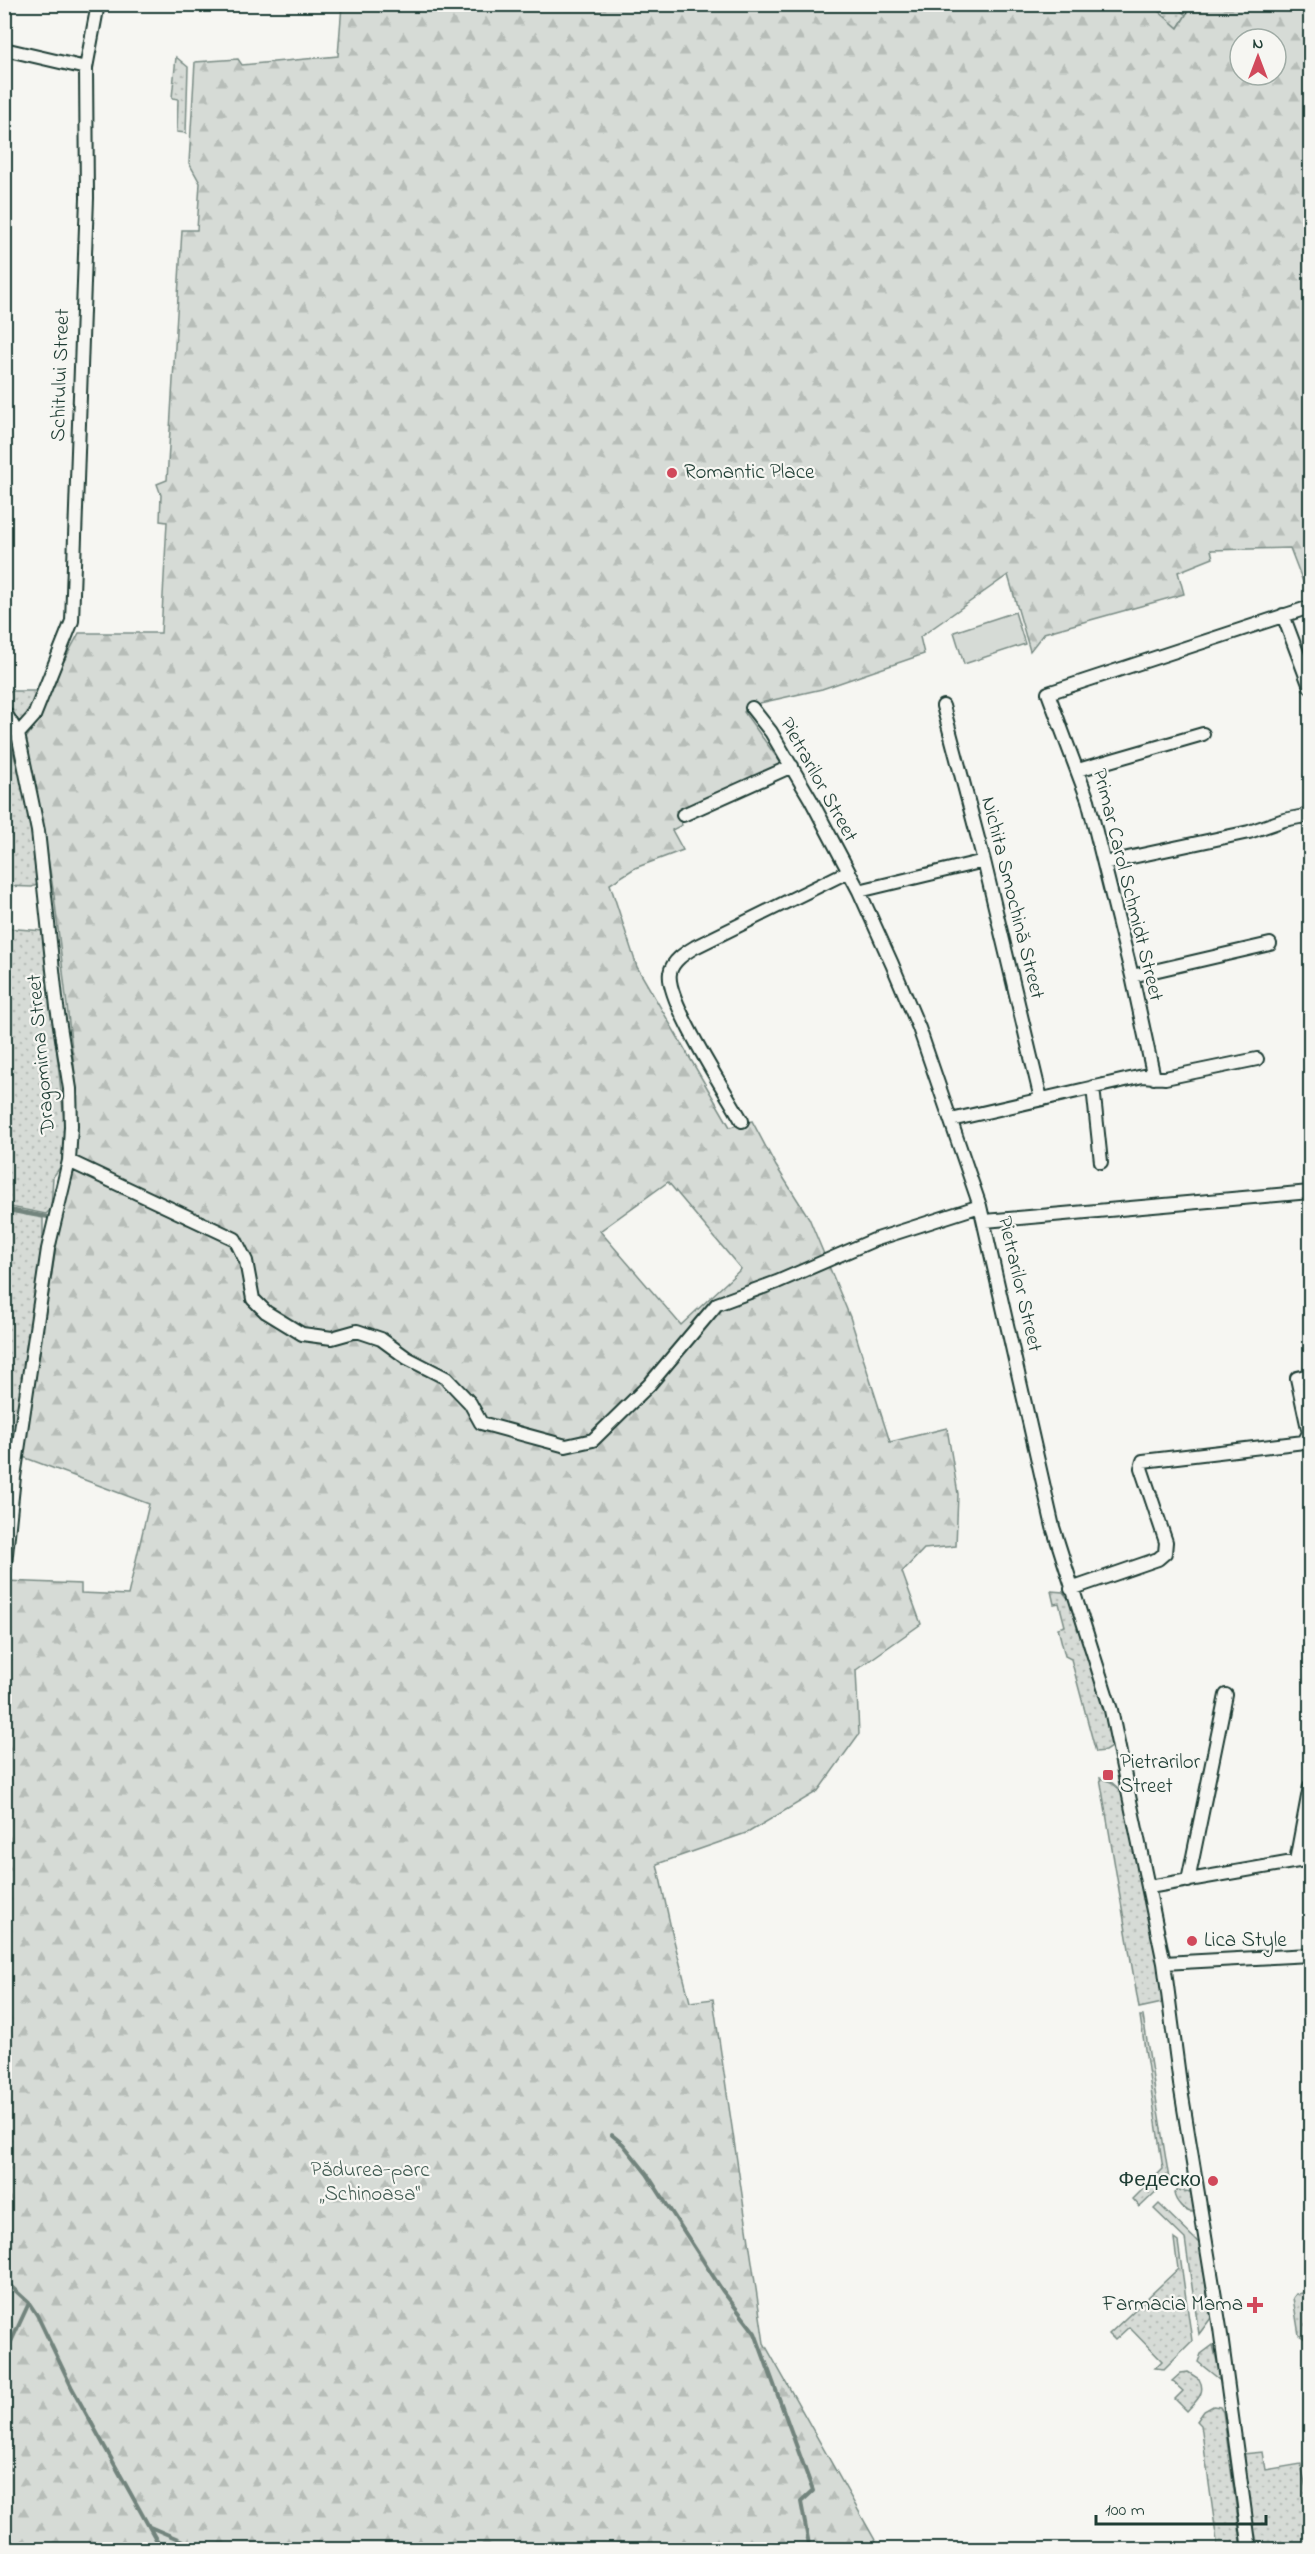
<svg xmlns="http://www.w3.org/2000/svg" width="1315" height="2554" viewBox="0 0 1315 2554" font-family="'Indie Flower',sans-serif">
  <defs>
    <pattern id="green-dots" width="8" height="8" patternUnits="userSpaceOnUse" patternTransform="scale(1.5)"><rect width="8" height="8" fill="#d6dbd6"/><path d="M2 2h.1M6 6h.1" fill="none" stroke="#b7bdb8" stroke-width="1.8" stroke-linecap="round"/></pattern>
    <pattern id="forest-firs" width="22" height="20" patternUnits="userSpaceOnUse" patternTransform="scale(1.5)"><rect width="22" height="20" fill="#d6dbd6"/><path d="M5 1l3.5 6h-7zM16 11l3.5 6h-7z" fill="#b7bdb8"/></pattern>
  </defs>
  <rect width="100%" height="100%" fill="#f6f6f2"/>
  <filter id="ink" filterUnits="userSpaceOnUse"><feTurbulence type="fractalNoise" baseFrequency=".0167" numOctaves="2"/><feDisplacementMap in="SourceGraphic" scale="12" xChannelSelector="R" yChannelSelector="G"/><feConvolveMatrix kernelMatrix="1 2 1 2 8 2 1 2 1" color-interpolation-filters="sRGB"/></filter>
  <g filter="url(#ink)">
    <path fill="url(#green-dots)" stroke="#7a8c85" stroke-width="1.5" d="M1150 5H1174L1186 15 1178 28Z
      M176 57 188 67 186 133 177 132 178 99 172 98Z
      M4 691H38L28 719 23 723C9 718 5 706 4 691Z
      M4 722 23 786 39 876V884L32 887 5 886Z
      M4 928 44 931 65 1129 61 1166 53 1177 51 1209 46 1214 5 1206Z
      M5 1211 43 1218V1240L18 1423 10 1424 5 1430Z
      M1051 1591 1063 1592 1070 1601 1079 1627 1116 1744 1105 1751 1096 1752 1094 1745 1071 1659 1065 1656 1058 1628 1065 1626 1059 1603 1054 1604Z
      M1100 1778 1111 1782 1126 1795 1165 1998 1162 2003 1139 2008Z
      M1140 2016H1143L1169 2179 1140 2207 1133 2199 1163 2169Z
      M1177 2190 1191 2192 1196 2209 1193 2212C1185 2213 1175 2201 1174 2193Z
      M1159 2204 1200 2244 1211 2318 1199 2334 1185 2239 1154 2209Z
      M1174 2239 1178 2242 1192 2341 1164 2369 1155 2368 1162 2361 1129 2327 1115 2340 1109 2334 1178 2269Z
      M1310 2292V2342L1299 2335 1293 2298 1296 2294Z
      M1213 2345 1220 2374 1219 2379 1198 2362 1201 2354Z
      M1188 2372 1199 2379C1207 2393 1196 2401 1187 2411L1175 2399 1183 2391 1172 2381 1181 2373Z
      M1213 2406 1220 2407 1223 2412 1242 2549H1218L1201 2425 1197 2421 1204 2411Z
      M1263 2452 1266 2470 1301 2464 1310 2507V2549H1257L1243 2454Z"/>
    <path fill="url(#forest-firs)" stroke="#7a8c85" stroke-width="1.5" fill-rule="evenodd" d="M1150 4 1178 28 1192 5H1310V600L1290 548 1211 550 1213 558 1178 572 1184 594 1044 633 1030 651 1008 575 920 637 924 654 822 689 760 703 744 712 783 766 676 811 682 825 672 830 683 850 635 868 610 884 637 967 730 1127 752 1121 776 1166 809 1218 850 1317 890 1442 947 1428 958 1494 956 1546 924 1549 902 1572 921 1624 856 1670 859 1734 818 1791 749 1832 657 1864 672 1933 690 2002 713 1999 764 2343 880 2549 5 2550V1581L81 1584V1593L128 1595 149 1504 23 1457 59 1228 76 1154 77 1091 54 895 41 815 24 741 36 724 48 691 79 633H161L167 522 160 521 161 495 157 484 167 480 182 230H197L200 183 189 163 195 62 238 59 242 65 338 56 342 5ZM1240 39H1276V75H1240ZM668 1182 741 1269 681 1325 600 1231Z"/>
    <path fill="#d6dbd6" stroke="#7a8c85" stroke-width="1.5" d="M1015 612 1025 644 964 664 954 632Z"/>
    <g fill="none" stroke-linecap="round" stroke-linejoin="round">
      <path stroke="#72847d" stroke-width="4" d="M4 1209 48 1217
        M612 2135 623 2144 647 2174 722 2290 755 2333 813 2491 801 2502 810 2550
        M4 2280 29 2303 37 2315 72 2388 162 2550
        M4 2357 29 2303
        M150 2527 204 2550"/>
      <defs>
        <path id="minor" d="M4 49 86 68
          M1283 615 1310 687
          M943 706 984 861 1041 1099
          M752 708 771 732 811 800 859 891 892 964 919 1028 980 1206 1053 1527 1111 1710 1164 1963 1180 2084 1220 2328 1250 2550
          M4 711 18 734 38 831 57 1007 70 1089 71 1126 69 1161 48 1249 14 1477 4 1574
          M18 734 34 716 72 621 87 198 86 68 98 4
          M1078 770 1203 734
          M683 815 792 766
          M1104 863 1249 832 1284 820 1310 815
          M859 891 984 861
          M1132 976 1270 944
          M1154 1078 1132 976 1088 800 1048 693 1310 607
          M1093 1087 1101 1162
          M951 1120 1143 1076 1165 1078 1257 1059
          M742 1121C727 1094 665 999 670 973 672 961 685 953 695 947L847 872
          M69 1161 235 1239 246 1261 253 1299 266 1312 302 1334 332 1338 357 1331 381 1339 407 1358 446 1378 470 1403 481 1423 566 1446 593 1440 649 1385 717 1304 777 1282 874 1240 980 1206
          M985 1221 1310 1192
          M1071 1589 1158 1559 1165 1553 1166 1542 1141 1468 1143 1461 1304 1442 1309 1433 1297 1378 1310 1375
          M1296 1861 1310 1786
          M1188 1881 1226 1695
          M1149 1887 1310 1859
          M1164 1963 1310 1955"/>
      </defs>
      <use href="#minor" stroke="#1f3d34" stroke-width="16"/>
      <use href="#minor" stroke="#f6f6f2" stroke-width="12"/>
    </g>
  </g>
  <g fill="#d1495b" stroke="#f6f6f2" stroke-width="2">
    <circle cx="672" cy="473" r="6"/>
    <rect x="1102" y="1769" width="12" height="12" rx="3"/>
    <circle cx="1192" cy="1941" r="6"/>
    <circle cx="1213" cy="2181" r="6"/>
    <path d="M1252 2296h6v6h6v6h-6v6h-6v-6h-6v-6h6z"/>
  </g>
  <g text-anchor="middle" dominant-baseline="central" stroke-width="4.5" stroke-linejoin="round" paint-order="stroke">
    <g font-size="21" fill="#1f3d34" stroke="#f6f6f2">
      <text transform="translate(61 375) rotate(-88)">Schitului Street</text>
      <text transform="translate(818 780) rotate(61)">Pietrarilor Street</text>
      <text transform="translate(1127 885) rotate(76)">Primar Carol Schmidt Street</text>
      <text transform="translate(1012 898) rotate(76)">Nichita Smochină Street</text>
      <text transform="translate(42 1054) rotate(-95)">Dragomirna Street</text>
      <text transform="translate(1019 1284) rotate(77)">Pietrarilor Street</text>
    </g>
    <g font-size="21" fill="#1f3d34" stroke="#f6f6f2" text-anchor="start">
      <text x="684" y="473">Romantic Place</text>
      <text x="1120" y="1763">Pietrarilor<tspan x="1120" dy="24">Street</tspan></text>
      <text x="1204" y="1941">Lica Style</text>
      <text x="1201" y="2181" text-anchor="end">Федеско</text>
      <text x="1243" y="2305" text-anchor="end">Farmacia Mama</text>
    </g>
    <g font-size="21" fill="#445d54" stroke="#f6f6f2">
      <text x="370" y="2171">Pădurea-parc<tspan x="370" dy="24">„Schinoasa“</tspan></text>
    </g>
  </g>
  <rect width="1315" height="2554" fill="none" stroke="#f6f6f2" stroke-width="24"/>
  <rect x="12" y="12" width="1291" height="2530" fill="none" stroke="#1f3d34" stroke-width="2" filter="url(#ink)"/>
  <g transform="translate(1258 57)"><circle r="28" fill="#f6f6f2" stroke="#a0aca6" stroke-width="1.5"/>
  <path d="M0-4.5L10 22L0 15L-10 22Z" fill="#d1495b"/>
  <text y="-9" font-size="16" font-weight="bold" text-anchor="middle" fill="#1f3d34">N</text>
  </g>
  <path d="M1096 2515v9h170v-9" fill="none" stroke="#1f3d34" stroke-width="3"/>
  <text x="1105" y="2515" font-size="18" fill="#1f3d34" stroke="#f6f6f2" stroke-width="4.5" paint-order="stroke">100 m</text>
</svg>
